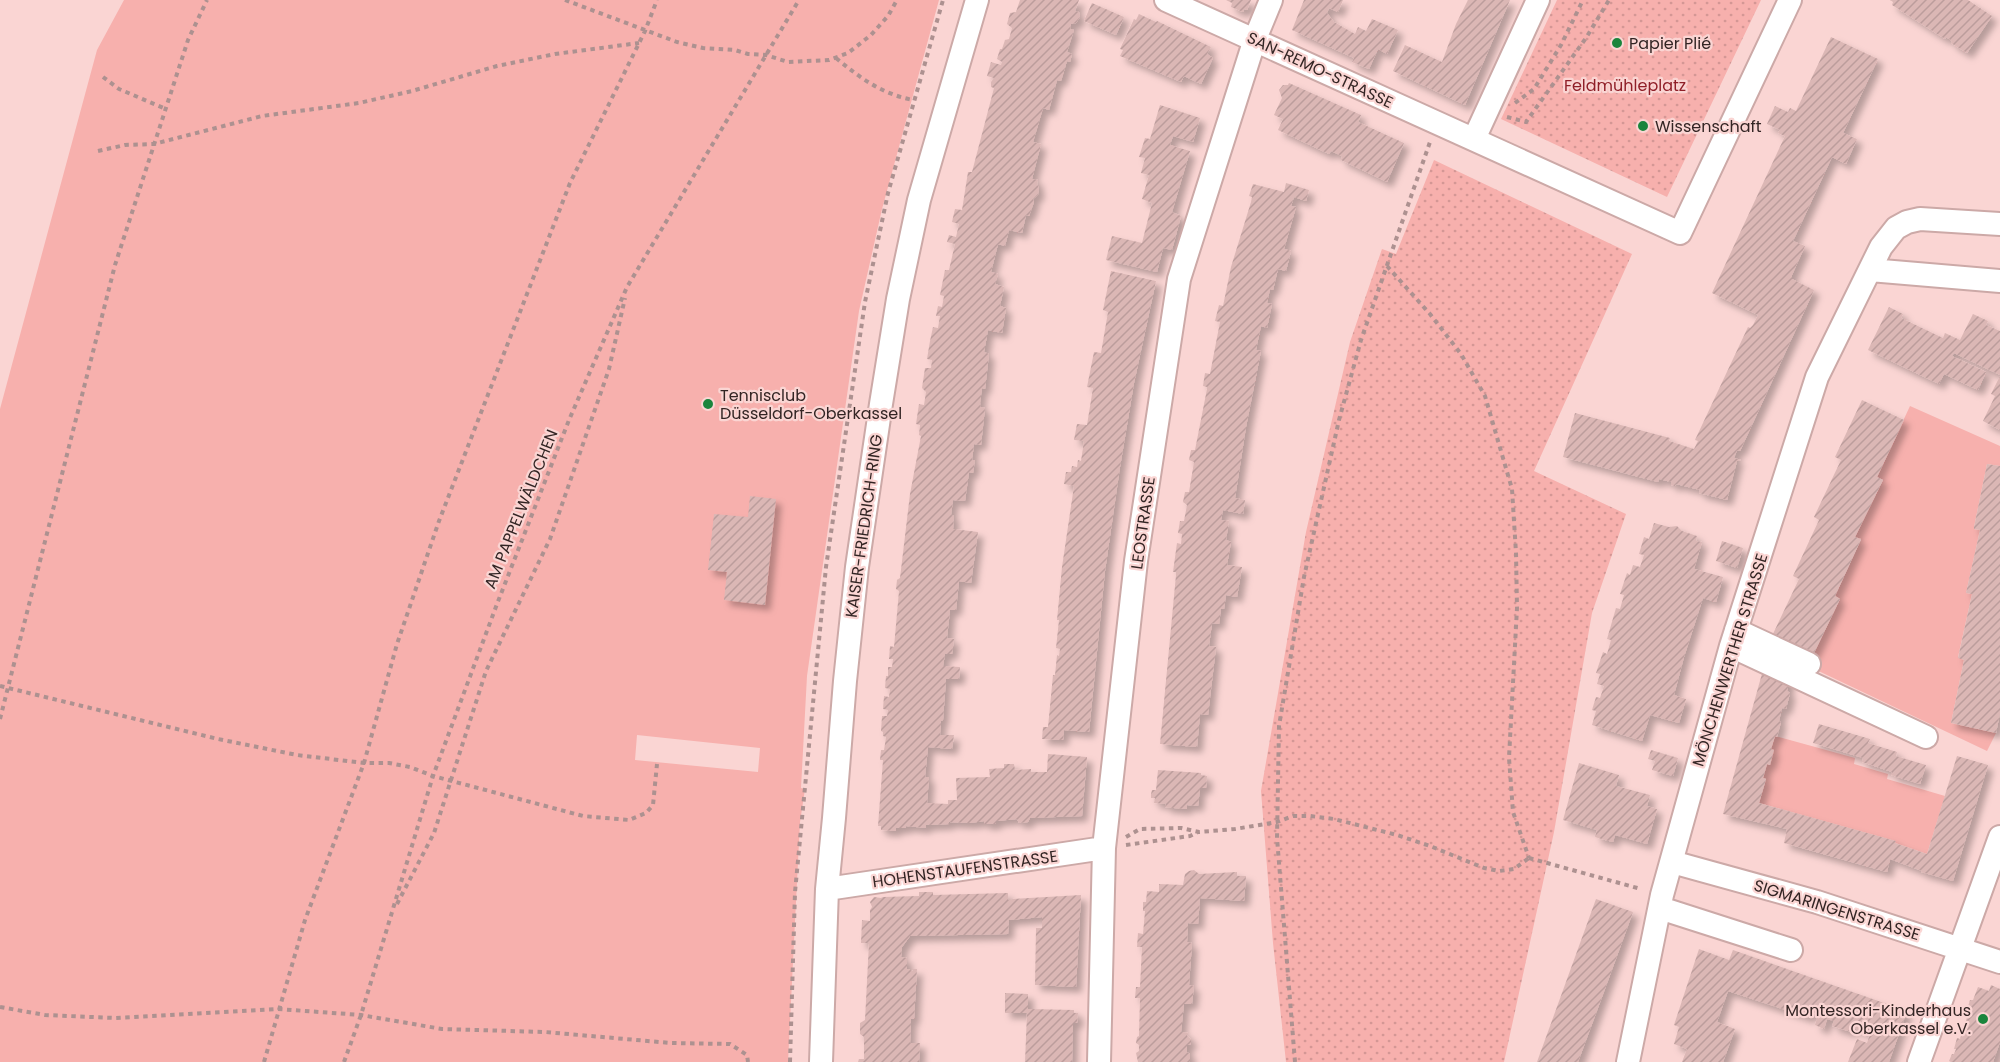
<svg xmlns="http://www.w3.org/2000/svg" width="2000" height="1062" viewBox="0 0 2000 1062" font-family="Poppins,sans-serif">
  <defs>
    <pattern id="park-dots" width="8" height="8" patternUnits="userSpaceOnUse" patternTransform="scale(1.5)"><rect width="8" height="8" fill="#f7b0ad"/><path d="M2 2h.1M6 6h.1" fill="none" stroke="#d49795" stroke-width="1.8" stroke-linecap="round"/></pattern>
    <pattern id="building-hatch" width="6" height="6" patternUnits="userSpaceOnUse" patternTransform="scale(1.5)"><rect width="6" height="6" fill="#dbb7b5"/><path d="M-1 1l2-2M0 6l6-6M5 7l2-2" fill="none" stroke="#bc9d9c"/></pattern>
    <filter id="shadow"><feDropShadow dx="5.5" dy="5.5" stdDeviation="3" flood-color="#0004"/></filter>
  </defs>
  <rect width="100%" height="100%" fill="#fad5d3"/>
  <path fill="#f7b0ad" fill-rule="evenodd" d="M124 0H939L882 209 859 311 807 676 801 788 805 789 800 822 788 1062H0V409L97 50ZM637 735 760 748 758 772 635 760Z
    M1910 406 2000 446V466L1987 464 1974 527V529L1980 530 1966 593 1972 594 1958 657 1964 660 1951 723 1996 733 1987 751 1808 666 1840 599 1835 596 1861 540 1855 537 1883 480 1877 477Z
    M1775 736 1855 758 1854 764 1888 774 1887 779 1945 796 1927 854 1895 843V841L1759 803 1766 779 1763 778 1767 764 1770 765 1771 749Z"/>
  <path fill="url(#park-dots)" d="M1557 0H1761L1667 197 1501 119Z
    M1434 160 1632 254 1534 471 1626 514 1592 613 1554 832 1504 1062H1286L1273 943 1261 791 1306 532 1350 342 1382 249 1396 254Z"/>
  <path fill="url(#building-hatch)" filter="url(#shadow)" d="M1020 0H1079L1075 11 1079 12 1080 17 1076 23 1071 24 1070 29 1074 30 1067 52 1072 54 1070 62 1067 61 1061 81 1057 80 1049 110 1043 108 1033 142 1041 144 1032 179 1038 180 1037 184 1039 189 1038 195 1033 199 1034 202 1029 216 1026 215 1022 233 1009 230 1005 246 998 244 991 272 998 274 995 284 1004 287 1000 306 1006 308 1002 333 988 330 984 352 989 354 985 389 982 388 980 403 981 407 985 408 981 445 974 444 972 460H975L973 473 969 472 965 501 953 500 951 515 954 516 953 529 978 532 971 583 959 581 956 610H950L947 638 954 639 952 654H945L943 666 960 667 959 679H946L943 720 941 721 940 735H954L952 749 928 747 925 777H929L927 803 948 804V800H957L956 778 990 777 989 769 1004 768V764H1014L1015 770 1031 769V772H1047L1048 754 1087 757 1082 816 1030 818 1028 822 1019 823 1017 819 996 821V824H984V821L970 823 949 822V824L926 825V828L906 826V828H896V831L881 830V826H878L883 760H880L881 750H884L885 744 886 737 883 736V732L881 731 882 716H887L888 710 883 709 884 696 889 697 890 689 885 688 886 676H888V667H892L893 659H889L890 646 894 647 899 591 896 589 897 580 900 578 910 494 921 436 919 435 920 425 916 424 919 404 924 405 926 392 922 388 925 368H931L932 360 927 359 930 341 933 327 938 328 940 316H936L938 306 942 307 944 296 940 295 945 270H949L955 244 947 242 949 235 956 237 959 224 952 222 955 209 962 210 968 172H972L994 88 991 87V82L994 78 987 76 991 62 1001 65 1002 62 997 59 1000 49H1002L1005 40 1009 39 1012 28 1007 24 1010 13 1016 12Z
    M1226 0H1251L1247 10 1244 9 1243 12 1231 7 1232 3Z
    M1304 0H1343L1338 12 1329 8 1327 13 1334 22 1355 34 1358 27 1366 31 1372 19 1398 30 1387 54 1378 49 1369 69 1352 62 1354 58 1292 30Z
    M1468 0H1510L1465 105 1393 71 1405 45 1442 62 1456 24Z
    M1890 0H1968L1992 16 1967 53 1951 43 1952 41 1946 37 1945 39 1892 5 1893 2Z
    M1092 3 1124 17 1116 35 1084 21Z
    M1139 14 1156 22 1157 21 1211 47 1207 54 1213 58 1201 84 1184 76 1181 82 1120 56 1123 50 1120 49 1134 19 1136 20Z
    M1831 37 1878 59 1843 133 1857 139 1846 164 1832 157 1793 241 1805 246 1792 275V279L1814 290 1740 451 1737 450 1734 458 1741 460 1737 461 1727 500 1699 493 1700 490 1676 484 1675 486 1671 485V482L1659 479 1658 482 1563 457 1575 413 1670 438 1669 441 1694 449 1698 441 1695 440 1748 327 1750 328 1753 325 1758 315 1712 293 1785 136 1778 133 1780 130 1767 124 1775 106 1788 112 1790 108 1796 111Z
    M1289 83 1361 115 1358 122 1404 143 1387 182 1341 160 1342 156 1331 151 1329 154 1278 130 1283 119 1274 115 1282 98 1279 90 1283 85H1288Z
    M1160 105 1200 118 1193 142 1173 136 1170 145 1190 151 1172 212 1181 216 1172 250 1163 248 1157 272 1106 260 1112 236 1142 243 1152 203 1142 199 1149 175 1141 173 1145 158 1139 157 1145 138 1150 139Z
    M1286 183 1309 190 1306 201 1294 197 1291 206 1296 207 1284 249 1291 251 1286 271 1278 269 1273 290 1270 289 1267 303 1272 304 1267 328 1261 326 1258 340 1256 350 1261 351 1246 427 1235 498 1245 500 1243 514 1223 510 1221 520 1229 521 1226 540 1231 542 1227 565 1242 567 1237 597 1226 595 1224 609H1221L1219 624 1212 623 1209 646 1216 647 1208 715 1200 714 1197 747 1160 744 1176 575V572H1173L1177 543 1181 544 1182 534 1178 533 1180 521H1184L1187 505 1183 502 1185 492H1189L1194 462 1189 460 1191 450H1195L1207 389V387L1203 386 1205 373 1210 374 1220 322 1215 321 1219 305 1223 306 1231 267 1251 202 1252 197 1249 196 1253 184 1284 192Z
    M1111 271 1156 281 1134 383 1120 467 1105 571 1089 732 1064 730 1063 740 1042 739 1043 727H1048L1053 675H1055L1057 655 1059 656 1060 649 1056 648 1059 620H1057L1062 567 1074 486 1064 484 1066 472H1071L1072 466 1077 467 1078 460 1081 461 1084 441 1074 440 1077 424 1087 425 1093 388 1087 387 1094 352 1101 353 1108 312 1103 310Z
    M1889 307 1903 314 1901 318 1943 338 1945 333 1960 340 1973 314 1988 321 1986 325 2000 331V375L1954 353 1952 356 1986 372 1978 390 1944 374 1939 384 1868 350Z
    M2000 376V430L1983 421 1995 396 1991 394Z
    M1862 400 1904 420 1877 477 1883 480 1855 537 1861 539 1835 596 1840 599 1813 655 1772 636 1799 579 1793 576 1819 520 1814 517 1841 460 1835 457Z
    M1987 464 2000 466V713L1996 733 1951 723 1964 660 1958 658 1972 594 1966 593 1980 530 1974 529V527Z
    M750 496 776 499 765 605 724 600 727 572 708 570 714 514 748 517Z
    M1654 523 1669 527 1677 526 1682 531 1697 536 1696 541 1702 542 1694 569 1723 577 1716 602 1703 598 1702 601 1684 657 1674 695 1686 699 1679 723 1650 715 1642 741 1592 725 1596 711 1592 710 1596 697 1600 698 1604 686 1597 684 1600 674 1596 673 1603 652 1607 654 1611 640 1607 639 1616 608 1620 609 1624 595 1620 594 1627 573 1630 575 1633 565 1640 567 1644 555 1639 554 1644 537 1649 539Z
    M1722 541 1743 548 1737 568 1716 561Z
    M1763 670 1790 678 1787 691 1790 693 1786 709 1782 708 1779 721 1781 722 1777 737 1775 736 1771 749 1774 750 1770 765 1767 764 1763 778 1766 779 1759 803 1896 841 1895 843 1927 854 1957 756 1988 765 1953 881 1921 872 1922 871 1890 859 1887 872 1784 843 1787 829 1723 814Z
    M1819 724 1870 739 1868 743 1897 752 1896 756 1926 765 1920 784 1891 775 1892 772 1862 762 1863 758 1813 743Z
    M1651 750 1678 758 1673 776 1652 770 1655 761 1648 759Z
    M1579 763 1619 775 1616 786 1650 795 1647 806 1657 809 1647 844 1615 835 1613 842 1605 840 1595 837 1597 830 1563 820Z
    M1158 770 1201 773V775L1207 776 1206 788H1200L1198 806 1187 805V809L1174 808 1165 807 1166 804 1154 803 1155 798H1151V794L1152 790H1156Z
    M1194 870 1199 874 1237 872V876H1246L1244 901 1200 898 1198 924 1188 923 1187 942 1192 943 1189 985 1194 986 1192 1004H1184L1181 1032 1188 1033 1187 1036 1191 1039V1044L1187 1045V1052L1190 1054V1062H1138L1136 1053 1139 1051V1045L1136 1043 1137 1037 1139 1036 1140 998H1135L1136 987H1140L1142 947H1137L1138 933 1143 934 1145 911H1143V902H1146L1147 891 1159 892V884L1183 885 1185 874 1189 871Z
    M919 892H933V895L1008 893V900H1012V899L1081 895 1076 987 1035 985 1036 928H1042V917L1009 920 1008 934 910 936 902 947 901 957 907 958V969L913 971V969H917L914 1019H911L910 1043H920L919 1062H858L859 1059H864V1037L860 1034V1023L865 1020 869 943H861L862 920 870 921V910L872 907 870 902 874 897 881 898 883 897 919 896Z
    M1596 899 1633 912 1602 997 1578 1062H1537Z
    M1699 949 1729 960 1733 950 1907 1011 1889 1062H1848L1857 1039 1867 1043 1870 1034 1853 1028 1851 1032 1832 1026 1834 1021 1827 1019 1824 1029 1815 1025 1818 1015 1811 1013 1810 1018 1728 991 1717 1022 1735 1029 1723 1062H1682L1687 1049 1674 1044 1679 1027 1674 1025Z
    M1991 985 2000 989V1042L1993 1062H1951L1949 1061 1952 1054H1954L1956 1049H1954L1957 1038 1960 1039 1969 1011 1967 1010 1970 1000H1973L1978 987 1989 991Z
    M1005 993 1028 994V1009L1074 1010V1013H1078L1077 1023H1073L1072 1062H1025L1027 1013H1005Z"/>
  <g fill="none" stroke-linecap="round" stroke-linejoin="round">
    <defs>
      <path id="minor" d="M1166 0 1680 233 1790 0
        M1474 139 1538 0
        M1870 270 2000 281
        M1736 630 1809 664
        M1731 646 1926 737
        M1672 862 1817 902 2000 962
        M827 889 1104 848
        M1660 908 1791 950
        M821 1062 827 889 834 818 845 681 857 567 881 404 898 299 919 200 977 0
        M1099 1062 1104 848 1136 561 1179 279 1255 39 1271 0
        M1628 1062 1662 895 1731 646 1817 377 1881 247 1896 228 1907 222 1920 219 2000 224
        M1919 1062 2000 837"/>
    </defs>
    <use href="#minor" stroke="#cca9a7" stroke-width="26"/>
    <path stroke="#ad9190" stroke-width="4" stroke-dasharray="4.5 4.5" stroke-linecap="butt" d="M565 0 677 42 703 48 735 50 748 54 766 55 788 62 829 60 848 53 871 35 888 16 897 0
      M836 58C860 78 882 94 913 100
      M103 77 119 89 166 109
      M1515 103 1534 89 1561 45 1583 0
      M1507 117 1526 122 1586 38 1609 0
      M98 151 125 145 154 144 262 116 359 103 412 91 497 66 555 54 639 43
      M1387 266 1430 314 1461 354 1485 396 1512 489 1516 553 1517 608 1509 758 1513 812 1529 858
      M0 686 218 739 297 755 364 763H389L410 767 433 776 583 816 629 820 646 813 653 805 657 764
      M0 719 115 265 188 40 207 0
      M1126 837 1140 829 1181 828 1199 832 1235 829 1277 822 1293 816H1310L1334 819 1397 835 1430 846 1484 868 1499 871 1514 869 1529 858
      M1126 845 1190 836 1198 832
      M1529 858 1641 889
      M397 904 434 833 486 671 550 539 609 369 625 298
      M0 1007 45 1015 115 1018 278 1009 361 1015 442 1029 545 1032 671 1043 730 1044 747 1055 748 1062
      M264 1062 305 920 364 763 397 644 439 521 570 183 645 31 657 0
      M344 1062 361 1015 433 776 497 604 569 420 627 287 799 0
      M790 1062 795 892 826 567 865 302 888 193 943 0
      M1295 1062 1277 838 1279 726 1304 577 1339 420 1361 340 1430 142"/>
    <use href="#minor" stroke="#fff" stroke-width="22"/>
  </g>
  <g fill="#1a853c" stroke="#fad5d3" stroke-width="2">
    <circle cx="1617" cy="43" r="6"/>
    <circle cx="1643" cy="126" r="6"/>
    <circle cx="708" cy="404" r="6"/>
    <circle cx="1983" cy="1019" r="6"/>
  </g>
  <g text-anchor="middle" dominant-baseline="central" stroke-width="4.5" stroke-linejoin="round" paint-order="stroke">
    <g font-size="16" fill="#332524" stroke="#fad5d3" text-anchor="start">
      <text x="1629" y="43">Papier Plié</text>
      <text x="1655" y="126">Wissenschaft</text>
      <text x="720" y="395">Tennisclub<tspan x="720" dy="18">Düsseldorf-Oberkassel</tspan></text>
      <text x="1971" y="1010" text-anchor="end">Montessori-Kinderhaus<tspan x="1971" dy="18">Oberkassel e.V.</tspan></text>
    </g>
    <g font-size="16" fill="#332524" stroke="#fad5d3">
      <text transform="translate(1320 70) rotate(25)">SAN-REMO-STRASSE</text>
      <text transform="translate(521 509) rotate(-68)">AM PAPPELWÄLDCHEN</text>
      <text transform="translate(1143 523) rotate(-82)">LEOSTRASSE</text>
      <text transform="translate(864 526) rotate(-82)">KAISER-FRIEDRICH-RING</text>
      <text transform="translate(1730 660) rotate(-73)">MÖNCHENWERTHER STRASSE</text>
      <text transform="translate(965 869) rotate(-8)">HOHENSTAUFENSTRASSE</text>
      <text transform="translate(1837 910) rotate(17)">SIGMARINGENSTRASSE</text>
    </g>
    <g font-size="16" fill="#901f28" stroke="#fad5d3">
      <text x="1625" y="85">Feldmühleplatz</text>
    </g>
  </g>
</svg>
